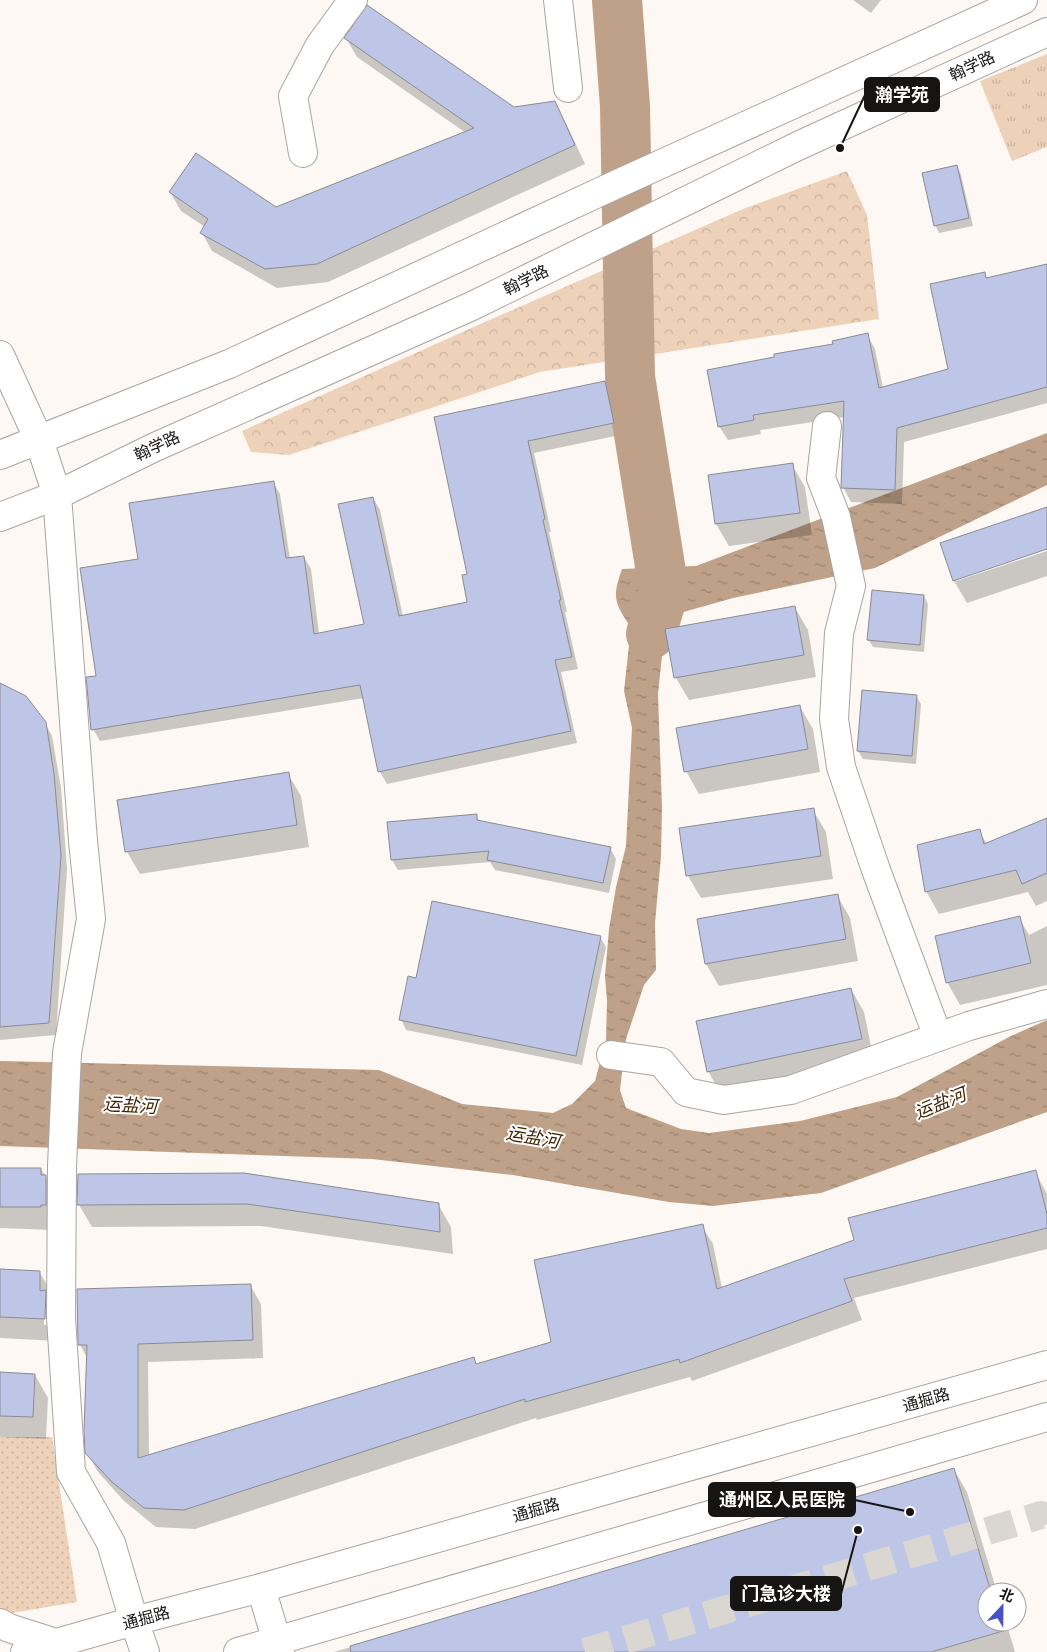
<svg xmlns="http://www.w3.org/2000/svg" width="1047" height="1652" viewBox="0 0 1047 1652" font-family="'DejaVu Sans','Noto Sans SC',sans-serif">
  <defs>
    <pattern id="grass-tufts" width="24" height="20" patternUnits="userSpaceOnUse" patternTransform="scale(1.25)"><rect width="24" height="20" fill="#edd1b9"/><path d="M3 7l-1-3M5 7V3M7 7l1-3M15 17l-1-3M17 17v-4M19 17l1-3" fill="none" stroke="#cab39e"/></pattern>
    <pattern id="forest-crowns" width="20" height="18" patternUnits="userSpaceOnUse" patternTransform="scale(1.25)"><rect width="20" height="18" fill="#edd1b9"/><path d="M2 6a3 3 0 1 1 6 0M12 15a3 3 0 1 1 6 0" fill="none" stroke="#cab39e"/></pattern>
    <pattern id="park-dots" width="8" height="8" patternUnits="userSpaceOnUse" patternTransform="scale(1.25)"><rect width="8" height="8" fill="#edd1b9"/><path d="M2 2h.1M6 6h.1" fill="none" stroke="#cab39e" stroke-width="1.8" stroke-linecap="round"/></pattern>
    <pattern id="water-ripples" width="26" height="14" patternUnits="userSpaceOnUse" patternTransform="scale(1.25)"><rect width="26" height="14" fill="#bea188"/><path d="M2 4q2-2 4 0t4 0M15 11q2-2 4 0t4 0" fill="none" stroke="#99826e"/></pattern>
  </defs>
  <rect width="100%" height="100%" fill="#fdf8f3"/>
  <path fill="url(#grass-tufts)" d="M1047 54V147L1012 161 980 81Z"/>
  <path fill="url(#forest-crowns)" d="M847 171 867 215 879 319 540 372 289 455 251 452 242 431 476 326 743 209Z"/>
  <path fill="url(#park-dots)" d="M0 1437H52L77 1602 0 1615Z"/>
  <path fill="url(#water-ripples)" d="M1047 433V485L875 568 733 598 666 617 658 694 662 807 661 856 655 923 656 970 644 985 626 1039 620 1090 626 1108 681 1129 709 1133 800 1121 897 1097 1011 1036 1047 1020V1112L821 1193 713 1206 669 1202 513 1175 372 1159 0 1146V1061L379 1070 462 1104 553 1113 572 1104 595 1081 606 1040 607 1001 605 976 609 929 616 887 626 846 632 728 624 691 631 627C614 603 612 597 622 569L696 566Z"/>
  <path fill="#0003" fill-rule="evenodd" d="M853 0H881L871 13Z
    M346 38 513 108 554 102 565 121 585 164 328 282 277 288 212 251 202 233 205 227 181 211 170 192 276 208 466 133 357 57Z
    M957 166 961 175 973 226 939 233 935 225Z
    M1047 266V403L904 442 902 504 851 502 843 487 845 417 760 430 761 434 728 440 719 426 835 345 867 335 875 349 883 388 949 370 984 274 987 279Z
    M605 382 612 394 620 435 534 453 551 532H549L567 612H565L578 669 561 672 577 743 387 784 380 772 364 698 100 741 93 729 98 677 139 561 273 482 280 494 290 559 304 557 311 569 319 634 365 625 373 498 380 510 403 617 469 603 468 575 435 418Z
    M792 465 805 487 812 535 729 546 716 524 709 476Z
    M1047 508V548L956 578V581L1047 551V576L967 603 954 581 941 544Z
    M924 596 928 604 924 652 873 647 868 639Z
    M795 608 808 630 816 677 689 700 676 678Z
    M0 691 45 723 52 736 61 788 67 869 56 1035 0 1040Z
    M916 696 921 704 916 764 863 759 858 751Z
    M800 707 813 729 820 772 699 794 686 771Z
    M288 774 301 796 309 847 140 874 127 852 118 801Z
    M813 810 826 832 833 879 701 898 688 876Z
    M476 815 480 822 610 848 616 859 609 893 495 870 490 862 398 870 392 860Z
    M1047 819V901L1036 906 1028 892 939 914 926 891 979 831 987 844Z
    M837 895 850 918 858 961 719 986 706 964Z
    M1019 918 1029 935 1047 926V985L960 1005 947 982Z
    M600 937 606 947 582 1065 406 1030 401 1019 417 979Z
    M851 989 864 1012 874 1061 721 1094 708 1071Z
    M0 1169H41L59 1198 53 1230 0 1228Z
    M1035 1172 1047 1194V1249L854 1298 862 1320 692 1381 690 1377 537 1420 536 1418 195 1529 156 1527 124 1501 98 1472 87 1453 88 1359 80 1345 78 1291 250 1285 261 1304 263 1358 148 1362 149 1456 473 1358 477 1365 553 1343 702 1226 713 1244 722 1288 856 1240Z
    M79 1176 438 1204 451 1227 453 1254 261 1226 92 1227 79 1205Z
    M0 1270 40 1273 53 1295 58 1341 0 1338ZM44 1298 47 1300V1325H44Z
    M0 1374 35 1375 48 1398 46 1439 0 1437Z
    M954 1470 967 1492 997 1592H987V1622H1006L1015 1652H334Z"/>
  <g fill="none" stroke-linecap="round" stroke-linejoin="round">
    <path stroke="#bea188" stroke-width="50" d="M617 0 625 106 630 377 664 591 651 634"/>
  </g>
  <path fill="#bec6e8" stroke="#8a8b91" d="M367 5 514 107 555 101 575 145 317 264 265 269 200 233 208 219 169 192 196 153 276 207 474 128 344 38Z
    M957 165 969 218 934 226 922 173Z
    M1047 264V387L897 428 895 490 841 488 844 401 753 415 754 420 718 427 707 370 774 357V354L833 344 832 341 868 333 879 388 948 369 930 284 985 272 986 278Z
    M605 381 614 423 528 441 545 519 543 520 561 600H559L572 657 555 660 571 731 378 772 360 685 91 730 86 677 96 676 80 568 138 559 129 503 274 481 286 558 304 556 314 634 364 624 338 504 373 497 399 616 467 602 462 575 467 574 434 417Z
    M793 463 800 513 715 524 708 475Z
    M1047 507V549L953 581 940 543Z
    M872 590 924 595 920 645 867 640Z
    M795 606 804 655 674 678 665 629Z
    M0 683 26 696 46 722 54 774 61 855 49 1023 0 1027Z
    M862 690 917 695 912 756 857 751Z
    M800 705 808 749 684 772 676 728Z
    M289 772 297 825 125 852 117 800Z
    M814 808 821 856 686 876 679 828Z
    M477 814V820L611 847 603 883 487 860 489 851 391 860 387 822Z
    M1047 818V873L1022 884 1016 870 925 892 917 845 980 829 984 844Z
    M838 894 846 939 705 964 697 919Z
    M432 901 601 936 576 1056 399 1020 408 976 416 978Z
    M1020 916 1031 963 946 983 935 936Z
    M851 988 862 1039 707 1072 696 1021Z
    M0 1168H41V1175H46V1205H41V1207H0Z
    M1036 1170 1047 1214V1228L844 1279 852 1301 680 1363 679 1359 525 1402V1399L184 1510 144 1508 112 1482 85 1453 84 1431 87 1345H78L77 1289 251 1284 253 1340 138 1344V1458L474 1357 476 1364 551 1342 534 1260 703 1224 717 1289 854 1240 848 1218Z
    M244 1173 439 1203 440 1232 247 1204 77 1205 78 1174Z
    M0 1269 40 1271V1291L46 1290 45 1319 0 1317Z
    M0 1372 35 1374 33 1417 0 1416Z
    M954 1468 991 1592H987V1622H1000L1003 1631 931 1652H351L350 1646Z"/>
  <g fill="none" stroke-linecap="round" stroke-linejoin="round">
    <path stroke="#dad6d1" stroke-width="28" stroke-dasharray="28 14" stroke-linecap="butt" d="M585 1652 1041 1515 1047 1524"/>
    <defs>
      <path id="minor" d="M558 0 568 88
        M303 153 293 96 320 45 353 0
        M0 355 39 440 57 495 83 841 91 919 67 1053 62 1166 61 1318 71 1472 111 1543 134 1621 145 1652
        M827 426 821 478 836 517 851 586 839 633 834 719 841 767 876 870 938 1037
        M0 455 229 364 615 185 1023 0
        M0 517 57 495 155 447 472 306 800 145 1047 32
        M611 1055 661 1062 686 1092 724 1100 791 1090 969 1026 1047 1004
        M261 1588 280 1652"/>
      <path id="major" d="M0 1623 9 1628 56 1643
        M25 1652 134 1621 261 1588 1047 1365
        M238 1652 1047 1417"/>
    </defs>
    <use href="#minor" stroke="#a9a4a0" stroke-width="30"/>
    <use href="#major" stroke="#a9a4a0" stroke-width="30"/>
    <use href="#minor" stroke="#fff" stroke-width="28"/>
    <use href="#major" stroke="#fff" stroke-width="28"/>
  </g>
  <g text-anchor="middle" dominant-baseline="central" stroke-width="4" stroke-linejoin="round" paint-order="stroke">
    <g font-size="16" fill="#161513" stroke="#fff">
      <text transform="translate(972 66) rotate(-25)">翰学路</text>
      <text transform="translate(526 280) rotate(-26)">翰学路</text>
      <text transform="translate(157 446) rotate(-25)">翰学路</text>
      <text transform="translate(926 1400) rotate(-16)">通掘路</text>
      <text transform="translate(536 1510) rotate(-16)">通掘路</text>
      <text transform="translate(146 1618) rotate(-15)">通掘路</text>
    </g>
    <g font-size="18" font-style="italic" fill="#422403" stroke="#fff">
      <text transform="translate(940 1103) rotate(-22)">运盐河</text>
      <text transform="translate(130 1105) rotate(3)">运盐河</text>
      <text transform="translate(533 1137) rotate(10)">运盐河</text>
    </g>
  </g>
  <path fill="none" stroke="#161513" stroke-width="2" d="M840 148L865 95M910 1512L855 1500M858 1530L841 1594"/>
  <g fill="#161513" stroke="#fff" stroke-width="2">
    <circle cx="840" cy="148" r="5"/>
    <circle cx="910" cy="1512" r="5"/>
    <circle cx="858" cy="1530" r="5"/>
  </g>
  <g fill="#161513" stroke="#161513" stroke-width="2">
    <rect x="865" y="78" width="74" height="33" rx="5"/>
    <rect x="709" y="1483" width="146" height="33" rx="5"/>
    <rect x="731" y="1577" width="110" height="33" rx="5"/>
  </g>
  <g font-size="18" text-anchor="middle" font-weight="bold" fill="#fff">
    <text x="902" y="101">瀚学苑</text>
    <text x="782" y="1506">通州区人民医院</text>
    <text x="786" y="1600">门急诊大楼</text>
  </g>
  <g transform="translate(1002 1607) rotate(22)"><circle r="24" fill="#ffffff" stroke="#a2a1a1"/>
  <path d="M0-4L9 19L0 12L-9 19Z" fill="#4a50c5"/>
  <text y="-8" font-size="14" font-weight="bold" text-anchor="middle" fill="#161513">北</text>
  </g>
</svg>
